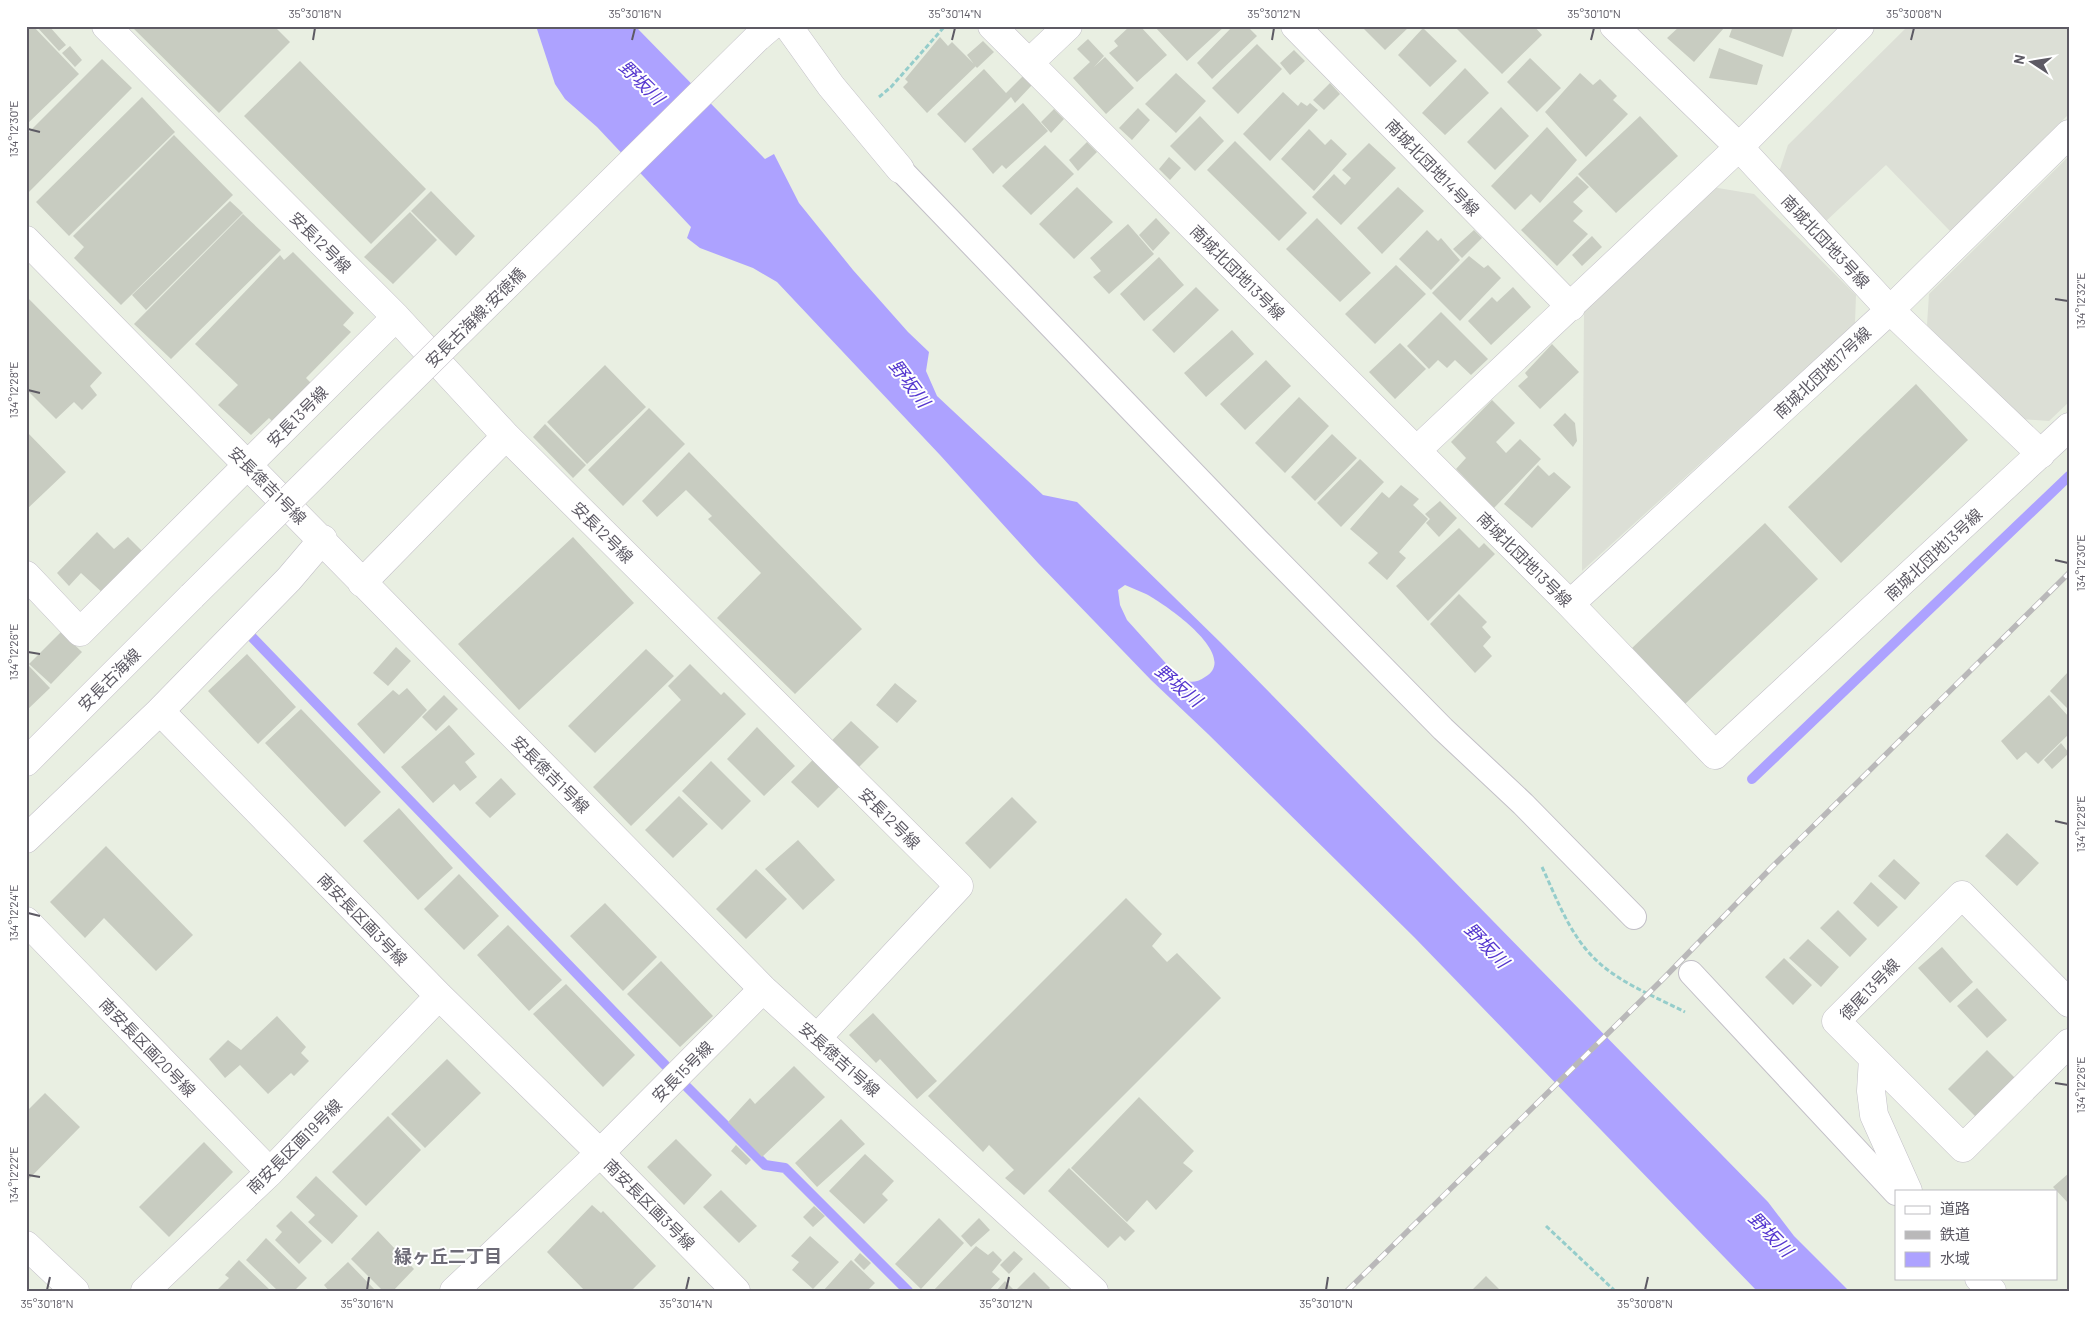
<svg xmlns="http://www.w3.org/2000/svg" width="2095" height="1317" viewBox="0 0 2095 1317" font-family="Barlow,'Noto Sans JP',sans-serif">
  <rect width="100%" height="100%" fill="#e9efe2"/>
  <path fill="#dcdfd6" d="M1908 26H2069V114L1950 231 1886 165 1825 222 1778 175 1788 145Z
    M2069 156V402L2049 421 2021 419 1927 325 1929 294Z
    M1712 187 1754 194 1856 295 1855 323 1582 571 1584 312Z"/>
  <path fill="#ada2ff" fill-rule="evenodd" d="M536 26H629L638 29 765 159 774 154 799 203 853 270 908 332 929 352 926 371 937 396 1043 495 1077 502 1221 643 1768 1202 1794 1236 1849 1291H1757L1414 937 1208 734 1151 680 1038 563 940 455 777 282 753 268 700 248 687 238 691 227 597 127 565 99 555 84ZM1125 585C1132 588 1139 591 1146 594 1165 604 1241 656 1205 677 1196 683 1190 683 1180 679L1127 620 1120 605 1118 590Z"/>
  <g fill="none" stroke-linecap="round" stroke-linejoin="round">
    <path stroke="#ada2ff" stroke-width="10" d="M247 632 665 1065
      M1752 779 2069 476
      M687 1087 765 1165 785 1168 908 1291"/>
  </g>
  <path fill="#c8ccc1" d="M26 26H33L79 74 26 125Z
    M36 26H49L66 45 59 51Z
    M131 26H274L290 42 219 113Z
    M1130 26H1140L1167 55 1137 82 1109 53 1118 46 1114 41Z
    M1154 26H1225L1187 61Z
    M1233 26H1247L1257 36 1212 79 1197 63Z
    M1361 26H1410L1385 50Z
    M1454 26H1534L1542 35 1502 74Z
    M1680 26H1722L1724 28 1694 62 1667 38Z
    M1733 26H1799L1798 29 1793 28 1783 57 1729 37Z
    M1423 28 1457 61 1430 87 1398 55Z
    M940 37 948 46 952 42 976 66 927 113 903 87 908 82 905 79Z
    M1088 39 1104 56 1094 67 1105 57 1134 88 1106 114 1073 78 1090 62 1077 49Z
    M983 41 994 52 977 68 967 55Z
    M1257 44 1282 69 1238 114 1212 88Z
    M70 46 82 60 75 67 62 53Z
    M1719 48 1763 65 1757 85 1709 78Z
    M1294 50 1305 61 1290 75 1280 63Z
    M1530 58 1561 88 1537 112 1507 82Z
    M102 59 132 88 26 195V135Z
    M300 61 426 189 371 244 244 116Z
    M1465 68 1489 93 1445 135 1422 113Z
    M984 69 1006 93 1023 76 1032 85 1015 103 1011 97 965 143 937 114Z
    M1176 73 1206 101 1176 133 1145 104Z
    M1580 73 1593 85 1600 79 1617 96 1613 100 1628 114 1586 157 1545 112Z
    M1330 83 1340 94 1324 110 1313 100Z
    M1283 92 1298 106 1301 102 1307 106 1310 103 1318 110 1270 161 1243 134Z
    M142 97 175 132 69 236 36 202Z
    M1023 103 1048 131 1006 169 1002 165 993 174 972 149Z
    M1501 107 1529 136 1495 170 1467 142Z
    M1138 108 1150 120 1132 140 1119 128Z
    M1054 109 1064 119 1051 133 1041 122Z
    M1200 116 1224 141 1195 171 1170 146Z
    M1640 116 1678 156 1616 213 1578 174Z
    M1547 127 1577 160 1540 203 1531 194 1515 210 1491 186Z
    M1309 129 1325 145 1331 139 1347 154 1314 191 1281 159Z
    M174 135 233 195 121 305 74 258 84 247 73 236Z
    M1235 141 1307 213 1279 241 1207 170Z
    M1087 142 1097 152 1078 171 1069 160Z
    M1369 143 1396 168 1341 225 1312 197 1334 174 1345 185 1351 178 1342 170Z
    M1045 145 1074 174 1031 215 1002 186Z
    M1169 157 1181 168 1170 180 1159 169Z
    M1577 176 1589 187 1573 202 1583 211 1573 221 1588 234 1557 266 1521 230Z
    M1077 187 1113 222 1074 259 1039 224Z
    M1398 187 1424 211 1382 254 1357 228Z
    M431 191 475 236 456 256 411 211Z
    M230 201 243 213 146 310 132 295Z
    M410 212 437 240 393 284 364 257Z
    M243 214 281 250 171 359 134 324Z
    M1156 218 1170 233 1153 251 1139 235Z
    M1317 218 1371 273 1340 302 1286 249Z
    M1128 224 1154 254 1109 294 1093 277 1101 271 1090 258Z
    M1427 230 1438 241 1441 238 1460 260 1431 290 1399 259Z
    M1474 230 1482 238 1462 258 1453 249Z
    M1592 236 1602 247 1582 266 1572 255Z
    M293 252 354 313 343 325 351 332 306 378 315 387 277 426 269 418 251 435 218 405 238 385 195 344 280 255 284 260Z
    M1469 256 1484 268 1488 265 1501 278 1460 321 1432 293Z
    M1159 257 1184 285 1144 321 1120 294Z
    M1396 265 1426 294 1375 344 1345 314Z
    M1196 287 1219 310 1174 353 1152 330Z
    M1513 287 1531 307 1491 345 1468 321 1492 297 1497 302Z
    M26 296 102 373 90 386 97 395 82 410 74 402 56 419 26 389Z
    M1441 312 1488 359 1471 375 1455 360 1447 368 1438 360 1429 369 1407 346Z
    M1232 330 1254 354 1206 397 1184 373Z
    M1400 343 1426 369 1395 399 1369 372Z
    M1552 344 1579 372 1540 409 1518 386 1528 377 1525 373Z
    M1266 360 1291 386 1245 430 1220 404Z
    M605 365 646 407 587 464 547 422Z
    M1916 384 1968 440 1841 563 1788 507Z
    M1299 397 1329 426 1285 473 1255 443Z
    M1492 400 1515 423 1496 442 1506 453 1520 439 1541 459 1494 508 1456 469 1466 458 1451 442Z
    M649 408 685 444 623 506 588 470Z
    M1565 413 1575 423 1577 441 1573 447 1553 425Z
    M545 424 586 465 573 478 533 437Z
    M26 431 66 472 26 510Z
    M1332 434 1357 458 1315 501 1291 477Z
    M689 452 862 629 795 694 717 618 761 573 708 519 712 516 686 490 657 517 642 501Z
    M1360 459 1384 482 1341 527 1317 503Z
    M1538 465 1549 476 1554 472 1571 487 1532 528 1504 504Z
    M1401 485 1419 499 1413 505 1428 519 1399 552 1406 558 1387 580 1368 563 1378 553 1350 529 1382 492 1389 498Z
    M1440 501 1457 518 1439 537 1426 523 1430 519 1425 514Z
    M1765 523 1818 579 1685 704 1632 648Z
    M1459 528 1479 548 1484 543 1495 554 1428 621 1396 586Z
    M97 532 114 549 128 537 145 554 105 595 81 573 69 586 57 573Z
    M573 537 634 603 519 710 458 644Z
    M1459 594 1487 622 1482 627 1491 637 1483 646 1492 656 1475 673 1430 624Z
    M61 632 82 652 51 684 29 664Z
    M396 647 411 661 388 686 373 673Z
    M646 649 674 676 595 753 568 726Z
    M247 654 296 707 258 744 208 691Z
    M690 664 721 695 724 692 746 714 631 826 593 787 681 700 668 686Z
    M29 666 50 688 26 711V669Z
    M2069 671V710L2050 691Z
    M895 683 917 701 897 723 876 705Z
    M407 688 427 710 384 754 357 724 393 690 399 695Z
    M444 695 458 709 436 731 422 717Z
    M2049 695 2069 717V734L2038 764 2026 752 2017 760 2001 741Z
    M301 709 381 792 345 827 265 743Z
    M851 721 879 747 818 808 791 782Z
    M449 725 475 754 465 762 477 777 460 791 454 784 433 803 401 767Z
    M757 727 795 766 764 796 727 759Z
    M2061 743 2069 753 2052 769 2044 760Z
    M711 761 751 801 722 830 682 791Z
    M501 778 516 794 490 818 475 803Z
    M679 796 708 824 673 858 645 830Z
    M1012 797 1037 822 990 869 965 843Z
    M399 808 453 868 418 900 363 841Z
    M2007 833 2039 863 2017 886 1985 856Z
    M798 840 835 880 803 910 765 869Z
    M106 846 193 935 156 971 104 918 85 938 50 902Z
    M1894 859 1920 883 1905 900 1878 876Z
    M756 869 787 899 746 939 716 909Z
    M459 874 499 916 464 950 424 909Z
    M1871 882 1898 907 1878 927 1853 903Z
    M1126 898 1162 934 1152 946 1167 962 1177 953 1221 998 1024 1195 1005 1178 1014 1170 989 1145 983 1152 928 1096Z
    M605 903 657 957 623 991 570 936Z
    M1838 910 1867 939 1850 957 1820 928Z
    M508 925 562 980 529 1011 477 955Z
    M1808 939 1839 967 1821 987 1789 958Z
    M1942 947 1973 982 1950 1003 1918 968Z
    M1784 958 1812 985 1793 1005 1765 977Z
    M661 961 713 1016 680 1047 627 994Z
    M566 984 635 1055 603 1087 533 1014Z
    M1977 988 2007 1020 1987 1038 1957 1006Z
    M873 1013 937 1081 917 1099 880 1059 876 1063 849 1035Z
    M277 1016 306 1047 301 1053 309 1061 294 1076 291 1073 268 1094 240 1065 225 1078 209 1059 228 1040 241 1050Z
    M1987 1050 2016 1079 1978 1119 1948 1089Z
    M447 1059 481 1093 425 1148 391 1114Z
    M794 1066 825 1097 762 1157 728 1122 750 1098 755 1104Z
    M45 1093 80 1127 26 1182V1112Z
    M1139 1097 1194 1151 1183 1163 1193 1171 1156 1210 1147 1200 1127 1222 1071 1168Z
    M388 1116 421 1150 366 1206 332 1172Z
    M841 1119 865 1144 817 1187 795 1163Z
    M676 1139 712 1175 684 1205 647 1167Z
    M204 1142 233 1172 169 1237 139 1207Z
    M736 1145 751 1160 746 1165 731 1151Z
    M865 1154 894 1181 882 1194 888 1200 864 1224 829 1191Z
    M1069 1168 1135 1231 1125 1241 1120 1236 1108 1248 1048 1191Z
    M2069 1173V1204L2053 1187Z
    M316 1176 358 1216 332 1244 308 1222 315 1215 296 1197Z
    M721 1190 757 1226 739 1243 703 1207Z
    M592 1205 601 1213 603 1211 656 1266 631 1291H585L547 1252Z
    M814 1206 825 1216 813 1227 803 1217Z
    M291 1211 322 1241 299 1264 275 1240 282 1232 276 1226Z
    M939 1218 964 1243 921 1289 895 1264Z
    M979 1218 990 1230 971 1247 961 1236Z
    M378 1231 414 1269 393 1291H383L351 1259Z
    M810 1236 839 1262 813 1289 792 1270 799 1262 791 1256Z
    M266 1238 307 1278 294 1291H278L246 1260Z
    M976 1246 988 1255 993 1251 1002 1260 992 1272 1000 1279 989 1291H933Z
    M1014 1251 1023 1259 1009 1274 1000 1265Z
    M860 1253 871 1263 864 1270 854 1260Z
    M239 1260 271 1291H216L229 1278 225 1275Z
    M851 1260 875 1283 867 1291H823Z
    M348 1262 376 1291H329L324 1285Z
    M1034 1272 1050 1288 1047 1291H1015Z
    M1486 1276 1501 1291H1471Z
    M1005 1281 1015 1291H996Z"/>
  <g fill="none" stroke-linecap="round" stroke-linejoin="round">
    <defs>
      <path id="pedestrian" d="M900 169 1258 541 1443 729 1523 804 1634 917
        M1691 973 1896 1193"/>
      <path id="minor" d="M106 26 396 317 506 436 959 886 817 1038
        M788 26 831 86 900 169
        M992 26 1029 63
        M1068 26 1029 63 1570 604 1715 755 2069 427
        M1295 26 1571 307
        M1614 26 1739 147 1890 310 2041 454
        M26 240 763 989 1094 1291
        M1417 450 1739 147 1860 26
        M323 539 289 579 160 711 439 996 600 1153 736 1291
        M26 575 80 632 396 317
        M362 583 506 436
        M1570 604 1890 310 2069 134
        M26 839 160 711
        M26 921 270 1172
        M2069 1003 1962 895 1836 1021 1963 1148 2069 1043
        M1873 1058 1871 1091 1874 1115 1908 1191
        M26 1245 75 1291
        M1979 1278 1992 1291
        M145 1291 270 1172 439 996
        M454 1291 600 1153 763 989"/>
      <path id="tertiary" d="M757 38 771 26
        M26 762 192 596"/>
    </defs>
    <use href="#pedestrian" stroke="#c2bfc7" stroke-width="26"/>
    <use href="#minor" stroke="#c2bfc7" stroke-width="29"/>
    <use href="#tertiary" stroke="#c2bfc7" stroke-width="29"/>
    <path stroke="#95cdcb" stroke-width="3" stroke-dasharray="5 2.5" stroke-linecap="butt" d="M879 97 891 87 945 26
      M1542 867C1556 897 1569 933 1593 957 1617 982 1654 996 1685 1012
      M1546 1226 1615 1291"/>
    <use href="#pedestrian" stroke="#fff" stroke-width="24"/>
    <use href="#minor" stroke="#fff" stroke-width="28"/>
    <use href="#tertiary" stroke="#fff" stroke-width="28"/>
    <defs>
      <path id="rail" d="M1347 1291 1664 978 1771 868 2069 573"/>
    </defs>
    <use href="#rail" stroke="#b9b8b9" stroke-width="5.5"/>
    <use href="#rail" stroke="#fff" stroke-width="4" stroke-dasharray="11" stroke-linecap="butt"/>
    <defs>
      <path id="tertiary-bridge" d="M192 596 757 38"/>
    </defs>
    <use href="#tertiary-bridge" stroke="#c2bfc7" stroke-width="29" stroke-linecap="butt"/>
    <use href="#tertiary-bridge" stroke="#fff" stroke-width="28"/>
  </g>
  <path fill="none" stroke="#5d5a64" stroke-width="2" d="M313 40 315 28M632 40 635 28M952 40 955 28M1272 40 1274 28M1591 40 1594 28M1911 40 1914 28M28 129 40 132M2055 299 2068 301M28 390 40 393M2055 560 2068 563M28 652 40 654M2055 821 2068 824M28 913 40 916M2055 1083 2068 1085M28 1175 40 1177M47 1290 50 1277M367 1290 369 1277M686 1290 689 1277M1006 1290 1009 1277M1326 1290 1328 1277M1645 1290 1648 1277"/>
  <g text-anchor="middle" dominant-baseline="central" stroke-width="4" stroke-linejoin="round" paint-order="stroke">
    <g font-size="16" fill="#5d5a64" stroke="#fff">
      <text transform="translate(1433 167) rotate(46)">南城北団地14号線</text>
      <text transform="translate(1826 241) rotate(47)">南城北団地3号線</text>
      <text transform="translate(321 242) rotate(45)">安長12号線</text>
      <text transform="translate(1238 272) rotate(45)">南城北団地13号線</text>
      <text transform="translate(475 317) rotate(-45)">安長古海線;安徳橋</text>
      <text transform="translate(1822 372) rotate(-43)">南城北団地17号線</text>
      <text transform="translate(297 416) rotate(-45)">安長13号線</text>
      <text transform="translate(268 485) rotate(45)">安長徳吉1号線</text>
      <text transform="translate(603 532) rotate(45)">安長12号線</text>
      <text transform="translate(1933 554) rotate(-43)">南城北団地13号線</text>
      <text transform="translate(1525 559) rotate(45)">南城北団地13号線</text>
      <text transform="translate(109 679) rotate(-45)">安長古海線</text>
      <text transform="translate(551 774) rotate(45)">安長徳吉1号線</text>
      <text transform="translate(890 818) rotate(45)">安長12号線</text>
      <text transform="translate(363 919) rotate(46)">南安長区画3号線</text>
      <text transform="translate(1869 989) rotate(-46)">徳尾13号線</text>
      <text transform="translate(148 1047) rotate(46)">南安長区画20号線</text>
      <text transform="translate(840 1059) rotate(42)">安長徳吉1号線</text>
      <text transform="translate(682 1071) rotate(-45)">安長15号線</text>
      <text transform="translate(294 1146) rotate(-45)">南安長区画19号線</text>
      <text transform="translate(650 1204) rotate(45)">南安長区画3号線</text>
    </g>
    <g font-size="18" font-style="italic" fill="#5537cf" stroke="#fff">
      <text transform="translate(642 82) rotate(44)">野坂川</text>
      <text transform="translate(910 383) rotate(53)">野坂川</text>
      <text transform="translate(1179 685) rotate(40)">野坂川</text>
      <text transform="translate(1487 945) rotate(46)">野坂川</text>
      <text transform="translate(1771 1234) rotate(46)">野坂川</text>
    </g>
    <g font-size="18" font-weight="bold" fill="#6d6b77" stroke="#fff">
      <text x="448" y="1256">緑ヶ丘二丁目</text>
    </g>
  </g>
  <rect width="2095" height="1317" fill="none" stroke="#ffffff" stroke-width="55"/>
  <rect x="1895" y="1190" width="162" height="90" fill="#ffffff" stroke="#bebdc1"/>
  <rect x="1905" y="1206" width="25" height="8" fill="#ffffff" stroke="#bebdc1"/>
  <text x="1940" y="1214" font-size="15" fill="#5d5a64">道路</text>
  <rect x="1905" y="1231" width="25" height="8" fill="#b9b8b9" stroke="#bebdc1"/>
  <text x="1940" y="1240" font-size="15" fill="#5d5a64">鉄道</text>
  <rect x="1905" y="1252" width="25" height="15" fill="#ada2ff" stroke="#bebdc1"/>
  <text x="1940" y="1264" font-size="15" fill="#5d5a64">水域</text>
  <g transform="translate(2032 62) rotate(282)" stroke="#ffffff" stroke-width="4" paint-order="stroke">
  <path d="M0-4L9 19L0 12L-9 19Z" fill="#5d5a64"/>
  <text y="-8" font-size="14" font-weight="bold" text-anchor="middle" fill="#5d5a64">N</text>
  </g>
  <rect x="28" y="28" width="2040" height="1262" fill="none" stroke="#5d5a64" stroke-width="2"/>
  <g font-size="12" text-anchor="middle" fill="#5d5a64">
    <text x="315" y="18">35°30'18"N</text>
    <text x="635" y="18">35°30'16"N</text>
    <text x="955" y="18">35°30'14"N</text>
    <text x="1274" y="18">35°30'12"N</text>
    <text x="1594" y="18">35°30'10"N</text>
    <text x="1914" y="18">35°30'08"N</text>
    <text transform="translate(14 129) rotate(-90)" y="4">134°12'30"E</text>
    <text transform="translate(2081 301) rotate(-90)" y="4">134°12'32"E</text>
    <text transform="translate(14 390) rotate(-90)" y="4">134°12'28"E</text>
    <text transform="translate(2081 563) rotate(-90)" y="4">134°12'30"E</text>
    <text transform="translate(14 652) rotate(-90)" y="4">134°12'26"E</text>
    <text transform="translate(2081 824) rotate(-90)" y="4">134°12'28"E</text>
    <text transform="translate(14 913) rotate(-90)" y="4">134°12'24"E</text>
    <text transform="translate(2081 1085) rotate(-90)" y="4">134°12'26"E</text>
    <text transform="translate(14 1175) rotate(-90)" y="4">134°12'22"E</text>
    <text x="47" y="1308">35°30'18"N</text>
    <text x="367" y="1308">35°30'16"N</text>
    <text x="686" y="1308">35°30'14"N</text>
    <text x="1006" y="1308">35°30'12"N</text>
    <text x="1326" y="1308">35°30'10"N</text>
    <text x="1645" y="1308">35°30'08"N</text>
  </g>
</svg>
